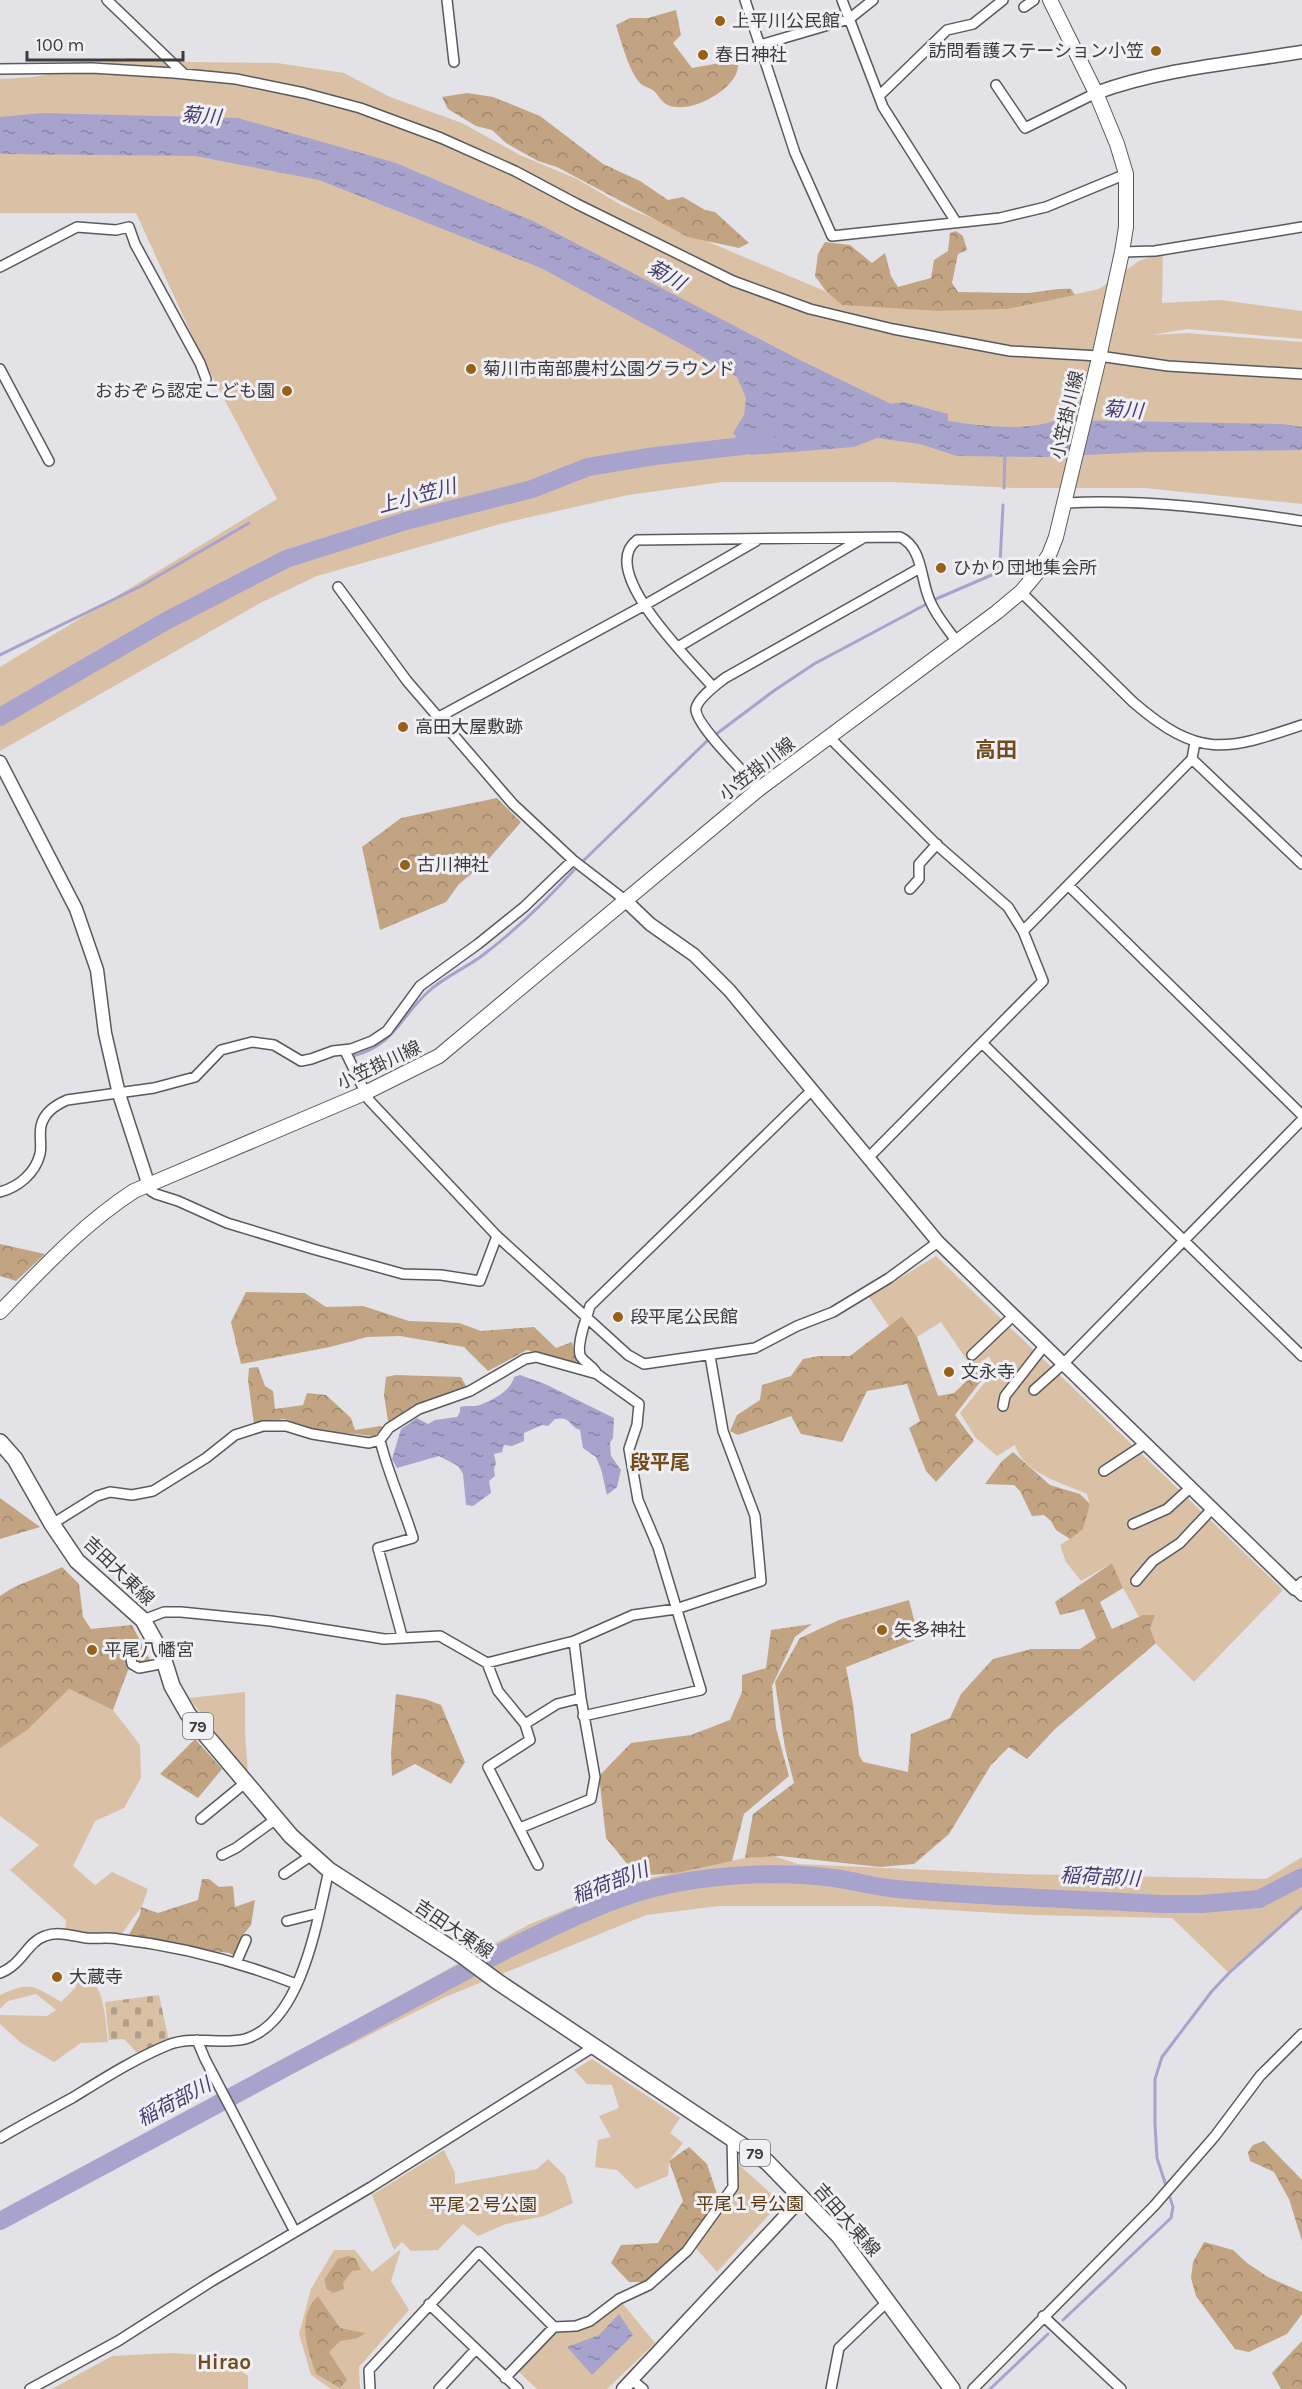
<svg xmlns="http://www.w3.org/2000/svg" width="1302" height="2389" viewBox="0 0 1302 2389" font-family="Karla,'Noto Sans JP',sans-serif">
  <defs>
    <pattern id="forest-crowns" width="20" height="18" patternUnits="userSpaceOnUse" patternTransform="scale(1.5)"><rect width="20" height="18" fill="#c2a482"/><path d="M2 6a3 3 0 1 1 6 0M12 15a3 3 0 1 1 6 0" fill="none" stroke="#9f876c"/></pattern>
    <pattern id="cemetery-stones" width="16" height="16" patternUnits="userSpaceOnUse" patternTransform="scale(1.5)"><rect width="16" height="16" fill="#dac1a6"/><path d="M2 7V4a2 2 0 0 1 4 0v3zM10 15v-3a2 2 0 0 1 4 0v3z" fill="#b29e89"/></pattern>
    <pattern id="water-ripples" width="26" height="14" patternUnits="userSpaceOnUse" patternTransform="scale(1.5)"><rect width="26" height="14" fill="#a7a3cc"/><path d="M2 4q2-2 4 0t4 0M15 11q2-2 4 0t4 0" fill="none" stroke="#8986a7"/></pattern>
  </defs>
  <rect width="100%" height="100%" fill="#e2e2e7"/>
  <path fill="#dac1a6" d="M128 58 189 62 277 63 344 73 390 97 462 123 520 155 577 179 623 206 858 305H884L934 311 1007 309 1099 289 1139 261 1163 252 1162 303 1221 300 1302 311V339L1187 329 1151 335 1187 333 1302 342V504L1144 488H1014L892 482H723L628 495 504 523 317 576 262 602 0 751V667L277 499 202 357 136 213H0V79L34 77Z
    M936 1256 1283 1590 1194 1682 1157 1645 1150 1628 1139 1617 1123 1588 1112 1563 1081 1581 1066 1562 1060 1545 1070 1539 1090 1505 1087 1494C1062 1483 1023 1473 1015 1445L997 1456 975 1437 960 1413 995 1370 989 1356 973 1369 941 1322 917 1337 902 1316 889 1326 869 1297Z
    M69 1689 113 1710 140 1745 141 1778 124 1808 95 1821 73 1866 95 1885 112 1872 148 1889 142 1906 118 1939 65 1935 66 1920 10 1870 39 1845 0 1816V1743Z
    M245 1692V1731L248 1774 189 1698Z
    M774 1856 798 1864 1016 1874 1266 1879 1302 1857V1910L1229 1973 1172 1918 1032 1915 880 1906H719L646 1915 443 1998 246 2097 228 2090 530 1924 639 1880 745 1858Z
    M78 1966C106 1987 104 2010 108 2042L81 2043 54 2062 21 2043 0 2024V2015L47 2016 56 2010 36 1994 8 2001 0 2009V1995C30 1981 34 1986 61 2002L76 1987 69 1971Z
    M592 2059 680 2118 670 2133 683 2143 669 2161 668 2176 636 2189 617 2170 595 2167 598 2140 611 2137 599 2116 619 2108 612 2085 587 2084 574 2070Z
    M444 2150 455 2173V2184L537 2169 548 2159 565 2176 573 2203 544 2216 506 2224 478 2236 463 2224 438 2250 411 2251 402 2242 394 2250 372 2195Z
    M739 2165 777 2199V2206L717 2272 694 2246 736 2187 732 2167Z
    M401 2249 391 2281 409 2310 359 2367 360 2389H331L311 2375 299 2334 311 2289 334 2250H355L372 2272Z
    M619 2299 655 2343 607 2389H537L518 2371 554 2327 576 2326Z
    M171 2353 222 2356 248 2376V2389H52L112 2356Z"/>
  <path fill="url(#forest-crowns)" d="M676 10 681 35 673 43 692 68 720 63 738 65C739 89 686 117 666 104 661 101 658 95 654 91 650 88 645 87 641 84 629 72 621 41 616 25L630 18H648Z
    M467 93 493 97 540 116 603 164 640 181 668 200 683 197 705 210 715 212 749 243 739 248 688 237 557 167 538 161 506 143 492 130 476 126 448 109 442 97Z
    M956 231 963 236 967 250 958 254 952 283 958 292C978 292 999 293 1019 293 1037 294 1054 287 1071 289L1075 295 1007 309 938 311 842 305 825 290 815 276 818 254 825 242 850 245 872 263 885 253 891 276 898 287 931 278 934 260 948 251 950 233Z
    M497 798 521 822 487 861 459 884 446 902 380 930 362 847 401 818Z
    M0 1244 45 1254 16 1281 0 1276Z
    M246 1292 305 1293 326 1307 363 1306 409 1321 459 1323 481 1331 534 1327 556 1348 572 1342 577 1364 527 1350 488 1371 464 1347 400 1336 367 1337 330 1347 241 1364 231 1322Z
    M902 1316 917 1337 938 1396 954 1393 987 1362 990 1369 955 1415 974 1441 936 1482 926 1471 909 1428 920 1421 907 1384 867 1391 842 1442 801 1434 791 1416 738 1435 730 1431 737 1415 760 1400 762 1385 791 1376 803 1359 819 1356H850Z
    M258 1367 265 1386 273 1391 275 1409 303 1405 307 1393 326 1395 351 1418 355 1430 381 1426 384 1428 374 1436 317 1430 284 1419 254 1424 248 1380 249 1368Z
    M395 1375 461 1377 467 1388 389 1428 384 1395 386 1377Z
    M1013 1452 1050 1485 1080 1494 1090 1504 1083 1529 1070 1539 1056 1530 1051 1521 1044 1515 1032 1516 1020 1491 1014 1485 985 1484 1002 1461Z
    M0 1498 40 1527 0 1539Z
    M1112 1563 1123 1588 1100 1602 1112 1629 1143 1615H1155L1150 1628 1156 1643 1055 1729 1027 1759 1009 1747 991 1765 949 1834 914 1864 880 1867 780 1856 745 1858 753 1814 794 1783 785 1748 775 1682 800 1638 839 1620 909 1600 919 1639 846 1667 853 1704 859 1755 863 1762 908 1772 911 1734 950 1718 961 1694 993 1659 1031 1649H1080L1096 1638 1084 1609 1060 1615 1055 1602Z
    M62 1567 79 1584 83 1617 91 1629 132 1625 151 1662 128 1670 113 1710 69 1689 27 1730 0 1748V1596C19 1582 41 1578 62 1567Z
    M812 1624 795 1637 772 1686 776 1728 789 1776 744 1814 732 1861 676 1873 637 1876 606 1838 599 1776 631 1743 691 1735 730 1720 742 1692V1675L766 1668 771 1630Z
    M396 1694 425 1699 441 1705 465 1762 451 1784 415 1764 392 1776 391 1753Z
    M195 1739 222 1769 198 1798 160 1774Z
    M202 1879H209L219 1887 233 1886 235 1907 255 1900 251 1925 244 1934 235 1956 229 1953 126 1940 140 1915 141 1907 158 1913 198 1900Z
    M1264 2141 1302 2180V2241L1289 2199 1274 2172 1250 2161 1248 2152 1253 2145Z
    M689 2147 707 2164 720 2203 679 2259 653 2282H629L611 2263 621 2245 658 2243 683 2201 669 2161Z
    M1204 2242 1233 2250 1247 2263 1268 2277 1302 2292V2314L1287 2334 1249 2352 1235 2349 1196 2296 1191 2278 1193 2262Z
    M348 2256 355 2258 361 2270 352 2271 343 2283 344 2289 333 2293 327 2289 324 2280 338 2259Z
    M318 2296 340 2328 365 2333 358 2338 340 2341 329 2352 347 2380 340 2388 316 2374C307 2348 296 2317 318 2296Z
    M1302 2341V2389H1281L1272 2373Z"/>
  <path fill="url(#cemetery-stones)" d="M159 1995 169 2041 139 2055 124 2039 109 2040 105 2002Z"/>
  <path fill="url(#water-ripples)" d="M43 113 238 118 396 163 535 222 802 361 891 404 904 402 948 414V421C984 426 1023 432 1057 420L1282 424 1302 427V450L1146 452 1046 457 957 456 920 444 877 438 854 447 751 455 733 433 744 415 746 398 737 377 685 346 541 268 319 180 195 156 0 154V117Z
    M520 1375 545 1384 614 1418 613 1438 610 1443 611 1456 621 1470 617 1487 607 1495 601 1469 596 1457 583 1448 580 1430C568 1426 572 1416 555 1419L548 1426 542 1425 524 1433V1441L512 1446 504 1445 502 1452 494 1454 496 1463 494 1469 495 1476 489 1481 491 1493 473 1506 466 1505 463 1474 458 1466 439 1456 397 1468 392 1459 401 1429 417 1418 428 1424 435 1420 457 1417 460 1412V1407C466 1405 473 1407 480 1405 493 1400 511 1391 514 1377Z
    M619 2314 633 2335 592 2375 567 2347 599 2335Z"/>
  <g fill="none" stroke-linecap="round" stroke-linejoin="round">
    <path stroke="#a7a3cc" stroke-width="3" d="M1004 488 1005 453
      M0 655 141 586 249 523
      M583 861 707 741 775 690 814 664 936 599 994 574 1000 564 1003 505
      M353 1056C396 1044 399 1018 429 991 444 977 466 968 483 955 516 930 546 901 574 870
      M1063 2320 1171 2218 1173 2207 1157 2158 1155 2124V2079L1162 2057 1212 1991 1229 1973 1302 1907
      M990 2389 1048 2334"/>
    <path stroke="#a7a3cc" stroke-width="18" d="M0 717 166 621 286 559 406 521 532 489 588 467 655 456 768 443
      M0 2221 484 1961C541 1933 609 1896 672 1884 721 1874 784 1871 834 1878 855 1881 876 1887 897 1889 985 1897 1075 1899 1164 1904H1202L1259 1899 1302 1877"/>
    <defs>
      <path id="minor" d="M107 0 184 74
        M447 0 454 62
        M745 0 795 153 832 236 1000 218 1046 207 1126 174
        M842 0 883 107 956 222
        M1024 7 1034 0
        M760 45 849 19 873 0
        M0 69 92 68 174 73 236 79 304 93 360 108 441 138 515 171 577 204 733 281 810 309 893 329 1010 351 1099 356 1168 366 1302 374
        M996 85 1025 128 1096 93
        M879 96 947 30 973 24 1003 0
        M1122 252 1155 251 1302 227
        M0 267 77 227 116 230 129 227 135 244 200 363 206 379
        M0 369 49 461
        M1066 503C1144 499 1224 509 1302 521
        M338 587 407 681 513 804 573 860 625 900
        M1021 592 1133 702C1199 759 1225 751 1302 725
        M678 647 863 538
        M713 687C692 662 596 571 637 540L900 537C924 548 920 582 931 603 937 617 948 629 957 642
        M439 717 643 606 756 541
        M828 736 937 845 1008 907 1023 931 1043 981 868 1158
        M1192 759 1302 864
        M759 789C748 776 693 723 696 708 699 697 716 685 725 678L920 568
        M1069 886 1302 1115
        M910 889 919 879V864L937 844
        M1023 931 1192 759 1195 742
        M982 1043 1302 1356
        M345 1051 369 1100 497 1236 628 1355 644 1364 755 1348 797 1326 833 1312 889 1278 938 1242
        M148 1183 151 1191 156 1194 178 1201 227 1223 313 1249 403 1274 441 1275 480 1281 497 1236
        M0 1192C18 1187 35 1174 40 1154 42 1145 39 1135 41 1126 44 1112 56 1105 67 1100L154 1088 195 1077 221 1050 252 1042 274 1045 301 1061 311 1059 333 1051 351 1049 372 1041 387 1031 420 986 478 944 524 907 573 860
        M972 1355 1013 1316
        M597 1374C593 1366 586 1364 581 1357 575 1347 587 1317 590 1306L812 1090
        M1034 1390 1063 1364 1302 1120
        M1003 1406 1005 1396 1044 1346
        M380 1440C388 1474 403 1505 413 1538L378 1548 402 1636
        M1104 1471 1145 1444
        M52 1524 97 1496 110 1492 132 1495 153 1491 206 1458 235 1435 263 1426H286L312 1434 369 1443 380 1440 389 1428 419 1409 470 1391 525 1359 536 1357 597 1374 639 1404 637 1425 629 1449 638 1500 658 1547 701 1690 583 1716
        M1133 1524 1167 1509 1190 1488
        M1136 1581 1153 1561 1180 1543 1212 1509
        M1302 1582 1295 1589 1302 1596
        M143 1620 164 1612H181L271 1621 384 1639 440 1636 487 1663 574 1641 633 1615 676 1609 761 1581 755 1516 723 1431 710 1356
        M130 1653 132 1664 139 1668 165 1663
        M487 1663 498 1691 525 1724 530 1740 488 1767 538 1865
        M525 1724 557 1704 581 1698 574 1641
        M201 1819 245 1783
        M520 1828 591 1799 595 1777 581 1698
        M222 1855 236 1848 276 1819
        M284 1874 312 1855
        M287 1921 319 1913
        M236 1963 246 1940
        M0 1973C22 1965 27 1942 45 1936 58 1931 73 1936 86 1938 97 1939 108 1937 118 1939 179 1946 240 1962 296 1984
        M197 2040 205 2059 295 2232
        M0 2138C24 2124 48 2111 72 2098 103 2079 134 2059 168 2045 193 2035 223 2045 245 2039 302 2022 317 1921 329 1870
        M429 2304 518 2389
        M1043 2316 1121 2389
        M505 2378 554 2327 576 2326 590 2321 619 2299 649 2285 687 2251 733 2187 732 2138
        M632 2380 643 2389
        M30 2389 118 2341 212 2281 371 2187 595 2046
        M370 2389 369 2370 479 2252 554 2327
        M439 2389 476 2349
        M831 2389 839 2348 888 2301
        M973 2389 1154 2206 1215 2136 1260 2076 1302 2034"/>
      <path id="tertiary" d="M1096 93C1161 69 1234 63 1302 52
        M0 762 76 909 97 970 105 1033 119 1094 148 1183
        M625 900 650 924 694 955 730 991 938 1242 1295 1589
        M623 2389 802 2198"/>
      <path id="secondary" d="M0 1312C42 1269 83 1224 134 1191L365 1093 439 1056 759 789 997 612 1021 592 1037 573 1049 555 1056 537 1098 362 1122 252 1126 227V174L1117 144 1096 93 1050 0"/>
      <path id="primary" d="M0 1442 15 1459 52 1524 77 1561 143 1620 162 1654 172 1686 188 1714 291 1836 329 1870 460 1954 498 1982 767 2162 839 2236 952 2389"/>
    </defs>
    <use href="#minor" stroke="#5a5a5e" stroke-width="12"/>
    <use href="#tertiary" stroke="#5a5a5e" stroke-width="15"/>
    <use href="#secondary" stroke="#5a5a5e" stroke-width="16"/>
    <use href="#primary" stroke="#5a5a5e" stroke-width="18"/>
    <use href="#minor" stroke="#fff" stroke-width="9"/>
    <use href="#tertiary" stroke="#fff" stroke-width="12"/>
    <use href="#secondary" stroke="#fff" stroke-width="14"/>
    <use href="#primary" stroke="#fff" stroke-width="15"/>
  </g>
  <g fill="#976218" stroke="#f0eff4" stroke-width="2">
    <circle cx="720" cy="21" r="6"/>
    <circle cx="1156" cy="51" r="6"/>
    <circle cx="703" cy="55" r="6"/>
    <circle cx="471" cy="369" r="6"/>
    <circle cx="287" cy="391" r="6"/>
    <circle cx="941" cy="568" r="6"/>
    <circle cx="403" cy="727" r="6"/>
    <circle cx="405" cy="865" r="6"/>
    <circle cx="618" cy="1317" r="6"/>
    <circle cx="949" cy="1372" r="6"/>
    <circle cx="882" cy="1630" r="6"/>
    <circle cx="92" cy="1650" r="6"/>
    <circle cx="57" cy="1977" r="6"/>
  </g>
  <g text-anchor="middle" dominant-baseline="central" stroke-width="6" stroke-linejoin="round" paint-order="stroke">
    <g fill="#f0eff4" stroke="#727275" stroke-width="1.5">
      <rect x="183" y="1713" width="30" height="26" rx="4.5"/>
      <rect x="740" y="2140" width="30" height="26" rx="4.5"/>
    </g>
    <g font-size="16" font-weight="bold" fill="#3c3c3e">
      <text x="198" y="1726">79</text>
      <text x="755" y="2153">79</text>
    </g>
    <g font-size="18" fill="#3c3c3e" stroke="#f0eff4" text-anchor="start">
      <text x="732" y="21">上平川公民館</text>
      <text x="1144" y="51" text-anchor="end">訪問看護ステーション小笠</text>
      <text x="715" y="55">春日神社</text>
      <text x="483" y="369">菊川市南部農村公園グラウンド</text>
      <text x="275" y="391" text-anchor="end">おおぞら認定こども園</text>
      <text x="953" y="568">ひかり団地集会所</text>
      <text x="415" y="727">高田大屋敷跡</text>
      <text x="417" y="865">古川神社</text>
      <text x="630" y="1317">段平尾公民館</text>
      <text x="961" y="1372">文永寺</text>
      <text x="894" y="1630">矢多神社</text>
      <text x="104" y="1650">平尾八幡宮</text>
      <text x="69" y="1977">大蔵寺</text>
    </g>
    <g font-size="18" fill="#3c3c3e" stroke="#f0eff4">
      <text transform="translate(1067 415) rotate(-77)">小笠掛川線</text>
      <text transform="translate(757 769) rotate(-38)">小笠掛川線</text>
      <text transform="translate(379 1065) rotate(-25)">小笠掛川線</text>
      <text transform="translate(119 1571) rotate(44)">吉田大東線</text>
      <text transform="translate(454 1929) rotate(34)">吉田大東線</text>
      <text transform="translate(847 2220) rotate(49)">吉田大東線</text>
    </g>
    <g font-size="18" fill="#59390f" stroke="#f0eff4">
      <text x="750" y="2204">平尾１号公園</text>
      <text x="483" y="2205">平尾２号公園</text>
    </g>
    <g font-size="20" font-style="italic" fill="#463d72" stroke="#f0eff4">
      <text transform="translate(201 116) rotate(5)">菊川</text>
      <text transform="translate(666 275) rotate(30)">菊川</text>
      <text transform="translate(1123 410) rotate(4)">菊川</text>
      <text transform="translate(417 496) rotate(-15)">上小笠川</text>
      <text transform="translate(1100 1877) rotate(3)">稲荷部川</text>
      <text transform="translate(610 1883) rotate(-21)">稲荷部川</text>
      <text transform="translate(174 2102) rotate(-28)">稲荷部川</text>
    </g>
    <g font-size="20" font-weight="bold" fill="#714c1d" stroke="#f0eff4">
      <text x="660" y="1462">段平尾</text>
    </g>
    <g font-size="21" font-weight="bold" fill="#714c1d" stroke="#f0eff4">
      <text x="996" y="750">高田</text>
      <text x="224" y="2362">Hirao</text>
    </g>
  </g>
  <path d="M27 51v9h156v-9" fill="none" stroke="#3c3c3e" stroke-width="3"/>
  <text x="36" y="51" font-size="18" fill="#3c3c3e" stroke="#f0eff4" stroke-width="4.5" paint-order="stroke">100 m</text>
</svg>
